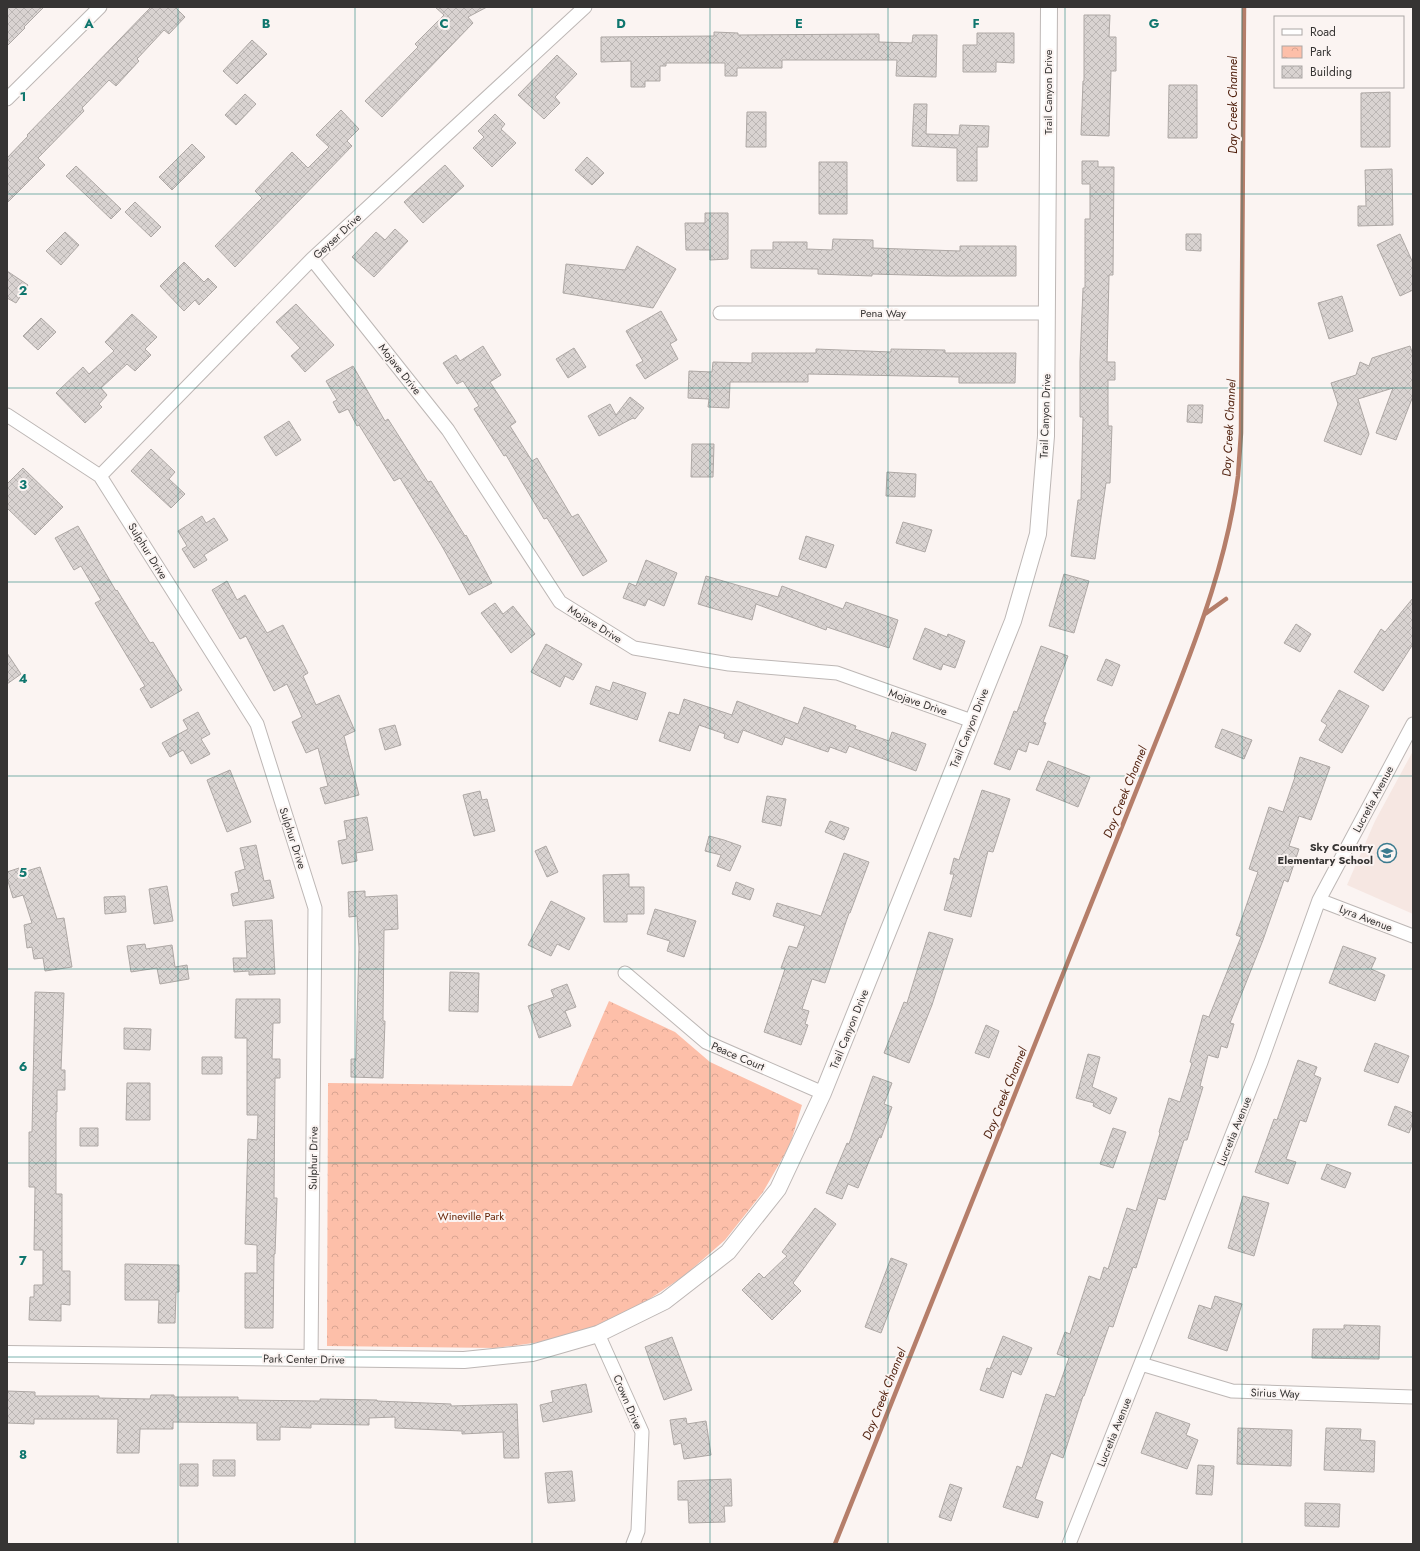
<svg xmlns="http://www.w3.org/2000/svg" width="1420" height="1551" viewBox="0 0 1420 1551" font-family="Jost,sans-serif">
  <defs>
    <pattern id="park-crowns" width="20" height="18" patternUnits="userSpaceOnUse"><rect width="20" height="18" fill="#fdbfa9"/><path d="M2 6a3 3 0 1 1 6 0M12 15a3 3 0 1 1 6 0" fill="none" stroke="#d9a592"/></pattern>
    <pattern id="building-cross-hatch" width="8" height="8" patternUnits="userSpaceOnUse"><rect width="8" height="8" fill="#d9d3d1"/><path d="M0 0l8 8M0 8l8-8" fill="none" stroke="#bbb6b4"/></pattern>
  </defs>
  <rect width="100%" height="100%" fill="#fbf4f2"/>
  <path fill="#f6e7e2" d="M1413 751V914L1347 885 1375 821Z"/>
  <path fill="url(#park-crowns)" d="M609 1001 675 1032 710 1062 802 1105 790 1145 763 1192 725 1240 684 1276 630 1312 570 1338 496 1348 327 1346 328 1083 572 1086Z"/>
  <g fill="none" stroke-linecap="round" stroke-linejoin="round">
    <path stroke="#b57e6a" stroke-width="4.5" d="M1205 614 1226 599
      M835 1544 1171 704C1200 630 1228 555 1238 476 1239 462 1240 447 1241 433L1244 7"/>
  </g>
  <path fill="url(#building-cross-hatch)" stroke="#aea8a5" d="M10 7H44L24 27 25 28 7 46V10Z
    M151 7H175L185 17 169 34 164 30 137 59 139 61 116 86 109 80 82 108 84 111 38 158 45 165 7 203V158L28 136 27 135Z
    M435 7H487L468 17 473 23 382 117 365 101 418 47 415 44 444 15Z
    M1084 15H1110L1109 37H1116V71H1111L1109 136 1081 135 1083 81H1084Z
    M714 32 738 33V35L879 34V42L912 43 913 35H937L936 77 896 76 897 60H782V68H737V76H725V63H666V66H660V81H645V87H631V61L601 62V37L714 36Z
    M977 33H1014V63L996 62V72H963V45H977Z
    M252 40 267 54 237 84 223 71Z
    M557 55 577 74 555 97 560 103 544 119 518 95Z
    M1169 85H1197V138H1168Z
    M1390 92V147H1361V93Z
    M245 94 256 104 236 125 225 115Z
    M914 104H927L926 134 959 135 960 125 989 126 988 147H977V181H957V148L912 146Z
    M341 110 359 129 347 141 352 146 235 267 215 246 262 198 255 191 292 152 308 168 329 147 316 135Z
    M747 112H766V147H746Z
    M495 114 505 124 501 129 516 143 492 167 473 148 484 137 478 131Z
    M192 144 205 157 172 190 159 177Z
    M587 157 604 173 592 185 575 170Z
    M1082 161H1098V167H1114L1113 275H1109L1107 362H1115V380H1108V426H1112L1110 483H1106L1095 559 1071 556 1078 500H1081L1083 417H1080V362L1083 288H1085V219H1090V184H1082Z
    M819 162H847V214H819Z
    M445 165 464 186 423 223 404 202Z
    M76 166 121 209 111 219 66 176Z
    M1392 169 1393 225 1358 226V206H1366L1365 170Z
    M135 202 161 227 151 237 125 212Z
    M705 213H728V259L710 260V250H686L685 223H705Z
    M395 229 408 241 374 277 352 257 376 232 385 240Z
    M65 232 79 245 61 265 46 251Z
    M1186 234H1201V251L1186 250Z
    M1400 234 1413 263V290L1400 296 1377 245Z
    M833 239 873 240V248L960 251V246H1016V276H947L872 274V276L818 274V269L751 268V250H773V242H807V249L832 250Z
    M637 246 676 269 653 308 563 293 566 264 625 270Z
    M184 262 204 282 208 278 217 287 199 305 195 300 184 311 160 286Z
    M7 271 28 285 16 303 7 298Z
    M1342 296 1353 331 1329 339 1318 303Z
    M296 304 334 345 305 372 291 356 300 348 276 322Z
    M661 311 677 340 670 344 678 359 645 379 636 365 643 361 626 331Z
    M132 314 157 337 145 349 151 355 135 371 127 364 101 388 107 395 99 404 102 407 85 423 56 393 83 367 89 374 114 351 105 342Z
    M41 318 56 332 38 350 23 336Z
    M483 346 501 375 490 382 516 422 510 426 532 461 537 458 572 517 578 514 607 561 583 576 547 518 544 519 506 455 504 456 474 409 479 406 463 381 457 384 443 363 456 355 460 361Z
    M1410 346 1413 355V396L1396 440 1376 433 1393 388 1358 399 1369 434 1361 455 1324 441 1338 404 1331 383 1356 375 1360 362 1369 366 1372 358Z
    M574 348 586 367 568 378 556 359Z
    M816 349 891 352V349L945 350V353H1016L1015 383H959V377L808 374V382H730L729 408 708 407 709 399 688 398 689 371 712 372 713 362 752 363V353H816Z
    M353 366 385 421 388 419 428 482 431 481 465 536 466 535 492 583 469 595 443 548 400 478 394 481 359 425 357 426 348 409 339 413 333 402 337 400 326 381Z
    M630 397 644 408 635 419 633 418 599 436 588 416 610 404 616 415Z
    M1188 405H1203L1202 423 1187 422Z
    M289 421 301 440 276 456 264 437Z
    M692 444H714L713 477H691Z
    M151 449 175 472 169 479 185 494 171 508 131 471Z
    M23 468 63 507 35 535 7 508V484Z
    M887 472 916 474 915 497 886 496Z
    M202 516 206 523 214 518 228 540 204 555 207 560 194 568 182 549 187 546 178 531Z
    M903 522 932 530 925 552 896 543Z
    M78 526 116 591 117 590 150 643 153 642 182 690 151 708 140 689 145 686 95 603 101 600 81 566 74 570 55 538Z
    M806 536 834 545 826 568 799 559Z
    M646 560 677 573 664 606 648 599 645 606 623 598 629 583 636 586Z
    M1064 574 1089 581 1074 633 1049 626Z
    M706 576 778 597 782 586 843 609 846 602 898 620 889 648 827 627 826 630 756 604 752 620 698 604Z
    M227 581 237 600 245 595 267 633 283 625 308 673 303 676 316 705 339 695 355 731 344 736 359 795 325 804 320 788 328 786 318 748 306 753 292 722 302 717 287 684 274 691 246 636 240 639 212 590Z
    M1413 598V644L1383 691 1354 672 1381 629 1385 632Z
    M495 603 503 614 513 606 535 634 511 653 481 613Z
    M1296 624 1311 634 1300 652 1284 643Z
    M925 628 947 637 948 634 965 641 955 668 943 664 941 670 913 659Z
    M546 644 582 664 573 680 565 676 560 687 531 672Z
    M1041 646 1068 656 1043 722 1046 723 1038 745 1029 742 1026 752 1018 749 1010 770 994 764 1014 711 1017 712Z
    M7 653 21 674 7 684Z
    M1106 659 1120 665 1112 686 1097 680Z
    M613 682 646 693 637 720 590 704 596 686 610 691Z
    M1339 690 1369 706 1342 753 1319 740 1327 725 1321 721Z
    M684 699 732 715 737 701 798 724 804 707 856 726 855 729 889 741 892 732 926 744 916 771 849 746 846 753 830 747 828 752 785 737 782 745 743 730 738 743 724 738 725 734 699 725 690 751 659 741 669 712 679 715Z
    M198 712 210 734 201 739 210 754 191 764 183 750 170 757 162 743 188 729 183 720Z
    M395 725 401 745 385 750 379 729Z
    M1222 729 1252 740 1244 759 1215 747Z
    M1300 757 1330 767 1311 820 1299 816 1289 846 1299 849 1288 882 1284 880 1263 940 1230 1023 1234 1024 1227 1048 1221 1046 1218 1058 1208 1055 1200 1086 1203 1087 1187 1140H1184L1165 1200 1158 1198 1136 1268 1133 1267 1113 1327 1109 1326 1084 1396H1083L1063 1458 1051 1453 1035 1499 1043 1502 1038 1518 1003 1507 1017 1466 1022 1468 1046 1394 1055 1397 1069 1358 1057 1354 1065 1332 1070 1334 1089 1276 1100 1280 1104 1267 1108 1269 1127 1208 1136 1211 1160 1133 1159 1132 1169 1098 1180 1102 1192 1063 1190 1062 1203 1015 1209 1017 1241 937 1236 935 1258 872 1249 869 1269 807 1283 812 1295 777 1294 776Z
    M1048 761 1090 777 1078 807 1036 790Z
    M230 770 251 822 227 832 207 780Z
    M982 790 1010 799 993 852 988 851 971 917 944 910 954 874H950L954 858 959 860Z
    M480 791 482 800 487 799 495 831 474 836 463 795Z
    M767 796 786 799 781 826 762 822Z
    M367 817 373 850 356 853 357 861 342 864 338 841 347 839 344 821Z
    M830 821 849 828 844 840 825 832Z
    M709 836 724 840 741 846 730 871 717 866 721 855 705 851Z
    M256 845 264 881 270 880 274 898 233 906 231 894 239 892 235 872 245 869 240 848Z
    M546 846 558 872 547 877 535 851Z
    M844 853 869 862 850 913H849L825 983 812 979 802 1009 809 1011 805 1024 808 1025 801 1045 764 1032 785 969 781 968 789 946 797 948 805 926 773 916 777 903 821 916Z
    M40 867 57 919 64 918 72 967 45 971 43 958 34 959 32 947 27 948 24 925 32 923 23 895 13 898 7 878V872L19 868 20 873Z
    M629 874V887H644V914H627V922H604L603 875Z
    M736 882 754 889 750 900 732 894Z
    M167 886 173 921 154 924 149 889Z
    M365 891V897L397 895 398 929 384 930 383 1021H385L383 1078 351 1077V1059H356L359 948 357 916 349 917 348 892Z
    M125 896 126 912 105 914 104 897Z
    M551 901 585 918 569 950 557 944 551 956 528 945Z
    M655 909 696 921 684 957 667 951 670 941 647 934Z
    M272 920 275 974 249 975V971L234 972 233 958H247L245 921Z
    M929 932 953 939 932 1005 909 1063 884 1053 904 1002 907 1003Z
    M145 944 146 949 172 945 175 967 187 965 189 979 160 984 157 968 131 972 127 946Z
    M1343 946 1376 958 1371 969 1385 975 1375 1001 1329 983Z
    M450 972 479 973 478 1012 449 1011Z
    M567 984 576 1007 565 1011 571 1026 539 1038 528 1006 554 997 551 990Z
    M35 992 64 993 61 1070H65V1090H57V1112H56V1194H62V1271H70V1305L61 1304V1321L29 1320 30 1297H34V1285H43V1250H34L35 1187H29V1132H32Z
    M236 999H280V1023H273L272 1059H280V1078H275L274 1198H277L275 1254H274L273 1328H245V1273H257V1245L245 1244 248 1139 257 1140 258 1115H247V1038H235Z
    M986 1025 999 1031 989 1058 975 1053Z
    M124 1028 151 1029 150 1050 124 1049Z
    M1375 1043 1409 1056 1398 1083 1364 1071Z
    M1088 1054 1100 1057 1092 1087 1117 1098 1110 1114 1093 1106 1094 1103 1076 1098Z
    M202 1057H222V1074H202Z
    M1298 1060 1317 1067 1314 1075 1321 1078 1306 1122 1300 1120 1286 1159 1296 1162 1288 1184 1255 1172 1274 1119 1277 1120Z
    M873 1076 892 1083 884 1104 892 1107 881 1138 879 1137 858 1188 848 1184 842 1199 826 1193 847 1143 849 1144Z
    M127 1083H150V1120H126Z
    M1395 1106 1413 1113V1122L1409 1133 1388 1125Z
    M80 1128H98V1146H80Z
    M1113 1128 1126 1132 1113 1168 1100 1164Z
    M1327 1164 1351 1173 1345 1188 1321 1179Z
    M1243 1196 1269 1203 1254 1256 1228 1248Z
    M815 1208 836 1224 793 1283 801 1291 772 1320 742 1290 759 1273 764 1278 787 1256 782 1252Z
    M891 1258 907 1264 881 1333 865 1327Z
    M125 1264 179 1265V1292H176L175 1323H158L159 1300H125Z
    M1215 1296 1242 1304 1227 1351 1188 1338 1199 1305 1211 1309Z
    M1344 1325 1380 1326 1379 1359 1312 1358 1313 1329H1344Z
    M1003 1336 1032 1348 1021 1375 1012 1371 1003 1398 980 1390 987 1368 990 1369Z
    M672 1337 692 1390 664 1400 645 1347Z
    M586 1384 592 1412 543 1422 540 1405 553 1402 551 1391Z
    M7 1391 35 1392V1396H99V1398L150 1399 151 1395H174V1397H238V1400L320 1401V1399L377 1400V1401L451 1404V1406L517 1404 519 1458H504L503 1432 462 1434V1431L395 1428V1417L369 1418V1425L311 1424V1428L280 1427V1440H257V1423L173 1422V1429H140L139 1453H117L118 1419H34V1424L7 1423Z
    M1156 1412 1190 1424 1186 1435 1198 1440 1187 1469 1141 1453Z
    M686 1418 687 1424 706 1421 711 1455 684 1459 681 1443 674 1445 670 1420Z
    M1238 1428 1292 1430 1291 1466 1237 1464Z
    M1326 1428 1361 1429 1360 1440 1375 1441 1374 1472 1324 1470Z
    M213 1460H235V1476H213Z
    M180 1464H198V1486H180Z
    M1198 1465 1214 1466 1212 1495 1196 1494Z
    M572 1471 575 1501 548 1503 545 1473Z
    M731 1479 732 1506H724L725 1522 689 1523 688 1500H678V1481Z
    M950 1484 962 1488 951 1521 939 1517Z
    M1305 1503 1340 1504 1339 1527 1305 1526Z"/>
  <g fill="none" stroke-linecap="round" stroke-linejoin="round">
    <defs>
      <path id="minor" d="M7 99 100 7
        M312 259 448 430 560 602 634 648 729 664 837 673 972 721
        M720 313H1046
        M7 415 100 476 257 724 315 908 311 1359
        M100 476 312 259 585 7
        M1319 900 1413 936
        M625 973 706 1042 823 1093
        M598 1334 642 1432 638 1531 633 1544
        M1141 1364 1232 1391 1413 1397
        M1069 1544 1261 1062 1319 900 1413 724"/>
      <path id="tertiary" d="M7 1354 464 1360 532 1353 598 1334 665 1301 728 1252 778 1189 823 1093 1013 621 1038 534 1046 436 1049 7"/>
    </defs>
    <use href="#minor" stroke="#bdb7b5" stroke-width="15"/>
    <use href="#tertiary" stroke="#bdb7b5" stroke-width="18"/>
    <use href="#minor" stroke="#fff" stroke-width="13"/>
    <use href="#tertiary" stroke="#fff" stroke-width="16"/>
  </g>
  <path fill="none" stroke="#0f766e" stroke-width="1" stroke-opacity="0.55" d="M178 7V1544M355 7V1544M532 7V1544M710 7V1544M888 7V1544M1065 7V1544M1242 7V1544M7 194H1413M7 388H1413M7 582H1413M7 776H1413M7 969H1413M7 1163H1413M7 1357H1413"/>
  <defs>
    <symbol id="school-ring" viewBox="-11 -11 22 22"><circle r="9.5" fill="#fbf4f2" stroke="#3b7b8f" stroke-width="1.5"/><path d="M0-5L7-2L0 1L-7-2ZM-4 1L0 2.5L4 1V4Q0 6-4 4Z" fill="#3b7b8f"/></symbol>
  </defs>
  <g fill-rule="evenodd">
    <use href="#school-ring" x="1376" y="842" width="22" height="22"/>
  </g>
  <g text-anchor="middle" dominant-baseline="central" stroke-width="4" stroke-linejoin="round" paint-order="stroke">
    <g font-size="11" fill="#363433" stroke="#fbf4f2">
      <text transform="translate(1048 92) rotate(-90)">Trail Canyon Drive</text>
      <text transform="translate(337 236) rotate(-43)">Geyser Drive</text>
      <text x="883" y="313">Pena Way</text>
      <text transform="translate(400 369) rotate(52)">Mojave Drive</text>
      <text transform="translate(1045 416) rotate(-88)">Trail Canyon Drive</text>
      <text transform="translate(148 551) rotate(58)">Sulphur Drive</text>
      <text transform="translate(595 624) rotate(32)">Mojave Drive</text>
      <text transform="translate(918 702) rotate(19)">Mojave Drive</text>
      <text transform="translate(969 728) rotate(-68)">Trail Canyon Drive</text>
      <text transform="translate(1373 799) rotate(-62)">Lucretia Avenue</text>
      <text transform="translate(293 838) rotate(72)">Sulphur Drive</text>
      <text transform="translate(1366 918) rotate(21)">Lyra Avenue</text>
      <text transform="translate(849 1029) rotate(-68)">Trail Canyon Drive</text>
      <text transform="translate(738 1056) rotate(23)">Peace Court</text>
      <text transform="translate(1234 1131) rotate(-68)">Lucretia Avenue</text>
      <text transform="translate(313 1158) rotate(-89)">Sulphur Drive</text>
      <text transform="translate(304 1359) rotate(1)">Park Center Drive</text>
      <text transform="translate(1275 1393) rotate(2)">Sirius Way</text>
      <text transform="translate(628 1402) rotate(67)">Crown Drive</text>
      <text transform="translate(1114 1432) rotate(-68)">Lucretia Avenue</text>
    </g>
    <g font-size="11" font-weight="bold" fill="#363433" stroke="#fbf4f2" text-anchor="end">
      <text x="1373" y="847">Sky Country<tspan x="1373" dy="13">Elementary School</tspan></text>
    </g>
    <g font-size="11" fill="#672406" stroke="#fbf4f2">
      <text x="471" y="1216">Wineville Park</text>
    </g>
    <g font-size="12" font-style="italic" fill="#4e1e0b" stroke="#fbf4f2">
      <text transform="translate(1233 105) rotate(-90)">Day Creek Channel</text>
      <text transform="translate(1229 428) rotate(-87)">Day Creek Channel</text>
      <text transform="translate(1125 792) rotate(-68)">Day Creek Channel</text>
      <text transform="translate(1005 1093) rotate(-68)">Day Creek Channel</text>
      <text transform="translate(884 1394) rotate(-68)">Day Creek Channel</text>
    </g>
  </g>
  <g font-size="13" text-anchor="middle" font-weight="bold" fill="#0f766e" stroke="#fbf4f2" stroke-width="4" stroke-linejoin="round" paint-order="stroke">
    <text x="89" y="28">A</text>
    <text x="266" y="28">B</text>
    <text x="444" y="28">C</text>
    <text x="621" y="28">D</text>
    <text x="799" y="28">E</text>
    <text x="976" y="28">F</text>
    <text x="1154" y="28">G</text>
    <text x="23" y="101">1</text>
    <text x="23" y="295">2</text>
    <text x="23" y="489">3</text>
    <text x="23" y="683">4</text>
    <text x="23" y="877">5</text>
    <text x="23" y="1071">6</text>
    <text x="23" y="1265">7</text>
    <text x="23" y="1459">8</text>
  </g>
  <rect width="1420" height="1551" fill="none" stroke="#363433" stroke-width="16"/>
  <rect x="1274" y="16" width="130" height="72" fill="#fbf4f2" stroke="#aca7a6"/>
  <rect x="1282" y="29" width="20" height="6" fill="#ffffff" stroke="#aca7a6"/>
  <text x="1310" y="36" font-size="12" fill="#363433">Road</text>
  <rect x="1282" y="46" width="20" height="12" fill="url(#park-crowns)" stroke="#aca7a6"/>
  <text x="1310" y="56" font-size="12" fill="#363433">Park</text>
  <rect x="1282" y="66" width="20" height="12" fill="url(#building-cross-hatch)" stroke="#aca7a6"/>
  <text x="1310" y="76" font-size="12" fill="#363433">Building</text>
</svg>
